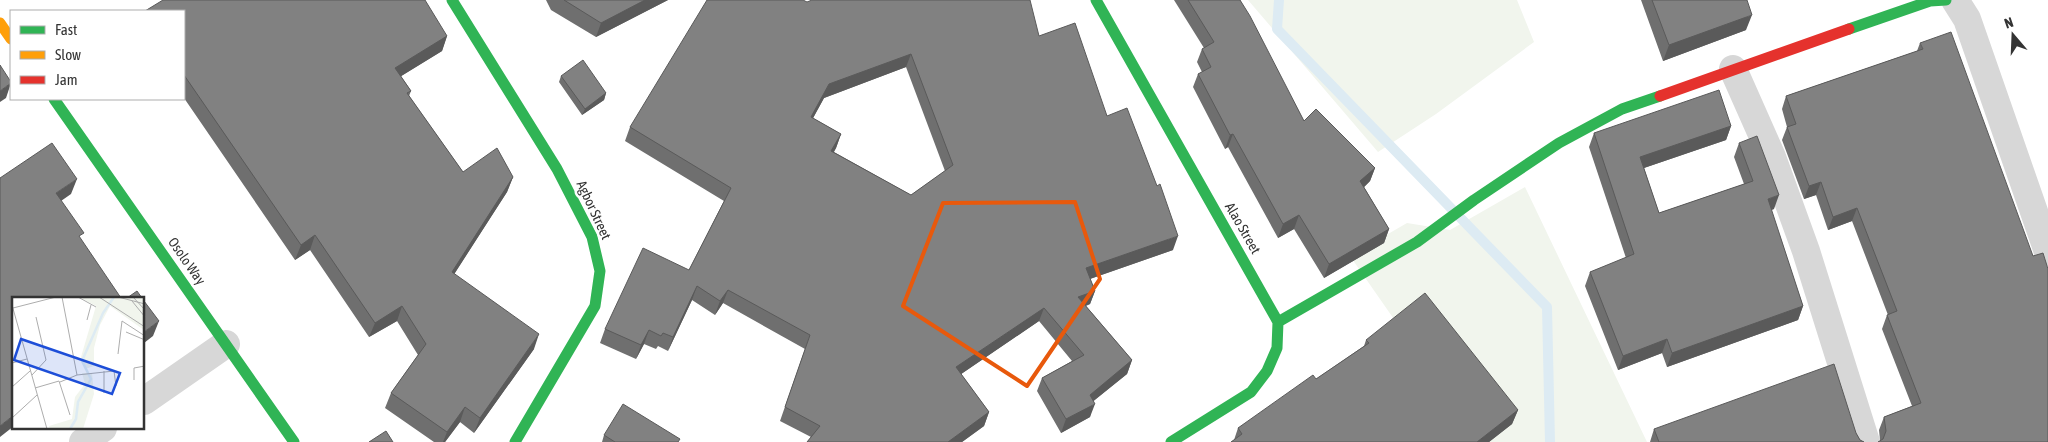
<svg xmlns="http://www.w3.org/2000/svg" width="2048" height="442" viewBox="0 0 2048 442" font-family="'Asap Condensed',sans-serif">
  <rect width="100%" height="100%" fill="#fff"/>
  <path fill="#f1f5ed" d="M1248 0H1517L1534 42 1436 114 1378 152Z
    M1525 187 1647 442H1474L1476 437 1350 256 1407 223 1450 230Z"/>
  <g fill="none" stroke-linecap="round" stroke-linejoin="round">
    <path stroke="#ddebf3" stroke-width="10" d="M1279 0 1277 29 1547 307 1550 442"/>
    <path stroke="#d7d7d7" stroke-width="28" d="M1955 0 1967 19 2048 252
      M1733 69 1772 157 1806 251 1866 442
      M144 401 226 344
      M83 442 103 428"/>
    <path stroke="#30b455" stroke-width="11" d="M452 0 557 169 592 237 600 271 595 306 515 442
      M1096 0 1278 322 1277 348 1267 371 1251 392 1171 442
      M1849 29 1930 1 1946 0
      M54 99 294 442
      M1278 322 1417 242 1474 200 1559 143 1622 109 1660 96"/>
    <path stroke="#ff9f0a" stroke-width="11" d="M0 23 11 39"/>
    <path stroke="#e5322d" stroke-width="11" d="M1660 96 1849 29"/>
  </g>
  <path fill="#6f6f6f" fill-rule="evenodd" d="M546 0H668L596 37 551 10Z
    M1174 0H1240L1304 121 1375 168 1370 181 1364 187 1389 229 1384 243 1324 278 1294 229 1278 238 1228 147 1225 149 1193 87 1198 74 1202 72 1197 62 1202 49 1204 48Z
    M1641 0H1747L1746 30 1663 61Z
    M807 2 1039 36 1107 116 1173 250 1090 279 1095 291 1090 304 1086 306 1132 360 1127 374 1093 401 1090 417 1061 433 1037 391 1042 378 1072 361 1039 321 961 374 989 412 984 426 962 442H807L811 437 780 421 805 349 723 303 715 315 692 300 668 351 658 346 656 349 644 344 636 359 600 343 605 329 689 270 724 201 625 141 630 127ZM906 67 945 171 911 195 834 152 836 148 841 134 813 118 824 98Z
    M184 11 447 36 442 51 401 76 411 91 409 96 463 172 513 177 507 192 454 274 534 349 474 433 460 422 445 442H434L385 408 391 393 418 355 397 321 369 337 310 250 295 260 184 98Z
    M1920 43 2033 256 2048 442 1880 440 1879 430 1884 417 1912 406 1882 329 1887 315H1888L1852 221 1828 230 1816 195 1804 199 1782 140 1787 127 1782 109 1786 96 1917 51Z
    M561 76 606 93 604 100 582 115 559 82Z
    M1731 126 1726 140 1644 168 1659 213 1744 184 1734 157 1739 143 1774 209 1771 210 1803 306 1798 320 1667 367 1662 353 1618 370 1585 286 1590 272 1626 258 1589 147 1594 133Z
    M1366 340 1518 410 1512 424 1489 442H1231L1234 440 1238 428 1316 379 1364 346Z
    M1654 429 1856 433 1860 440 1864 442H1650Z
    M604 435 679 442H602Z"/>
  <path fill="#5a5a5a" d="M645 0H668L596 37 601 23Z
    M1752 15 1746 30 1663 61 1669 45Z
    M447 36 442 51 390 83 395 68Z
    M911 54 906 67 824 98 806 131 811 117 829 84Z
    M11 83 6 98 0 102V91Z
    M606 93 604 100 582 115 585 109Z
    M1731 126 1726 140 1635 171 1640 157Z
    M841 134 836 148 826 164 831 151Z
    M1233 134 1228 147 1225 149 1230 135Z
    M1375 168 1370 181 1356 195 1360 181Z
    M513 177 507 192 446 287 452 272Z
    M77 179 71 194 51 208 56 193Z
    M1821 182 1816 195 1804 199 1809 186Z
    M1779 195 1774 209 1762 213 1768 199Z
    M1857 208 1852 221 1828 230 1833 217Z
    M1299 215 1294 229 1278 238 1283 224Z
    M1389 229 1384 243 1324 278 1329 264Z
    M315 235 310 250 295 260 301 245Z
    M1178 236 1173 250 1081 282 1086 268Z
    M697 286 692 300 668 351 673 337Z
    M728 290 723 303 715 315 720 301Z
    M1095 291 1090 304 1073 310 1078 297Z
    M402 306 397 321 369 337 375 323Z
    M1803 306 1798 320 1667 367 1672 353Z
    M1044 308 1039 321 951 381 956 367Z
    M159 321 153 336 144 343V332Z
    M649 330 644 344 636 359 641 345Z
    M539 334 534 349 474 433 480 418Z
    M1667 339 1662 353 1618 370 1623 356Z
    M1132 360 1127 374 1085 408 1090 395Z
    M1095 404 1090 417 1061 433 1066 419Z
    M465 407 460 422 445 442H443L447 432Z
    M1518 410 1512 424 1489 442H1477Z
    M989 412 984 426 962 442H948Z
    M14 415V426L0 437V426Z"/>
  <path fill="#818181" stroke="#5a5a5a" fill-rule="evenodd" d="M163 0H425L447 36 395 68 411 91 407 93 463 172 497 148 513 177 452 272 539 334 480 418 465 407 447 432 391 393 426 344 402 306 375 323 315 235 301 245 184 75V11H145Z
    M564 0H645L601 23Z
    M707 0H803L807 2 812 0H1030L1039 36 1075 23 1107 116 1127 108 1157 186 1160 184 1178 236 1086 268 1095 291 1078 297 1132 360 1090 395 1095 404 1066 419 1042 378 1084 355 1044 308 956 367 989 412 948 442H807L820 426 785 407 810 335 728 290 720 301 697 286 673 337 663 333 661 336 649 330 641 345 605 329 643 248 689 270 731 188 630 127ZM911 54 953 165 911 195 831 151 841 134 811 117 829 84Z
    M1188 0H1240L1250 16 1304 121 1316 109 1375 168 1360 181 1389 229 1329 264 1299 215 1283 224 1233 134 1230 135 1198 74 1211 67 1202 49 1214 42Z
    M1652 0H1747L1752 15 1669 45Z
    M1951 32 2033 256 2043 253 2048 269V442H1878L1883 439 1886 431 1884 417 1921 403 1887 315 1897 311 1857 208 1833 217 1821 182 1809 186 1787 127 1796 124 1786 96 1923 49 1920 43Z
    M583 60 606 93 585 109 561 76Z
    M0 65 11 82V83L0 91Z
    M1719 90 1731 126 1640 157 1659 213 1753 181 1739 143 1757 136 1779 195 1768 199 1803 306 1672 353 1667 339 1623 356 1590 272 1634 254 1594 133Z
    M52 143 77 179 56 193 84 233 79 236 121 298H14V415L0 426V178Z
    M137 291 142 298H127Z
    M1425 293 1518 410 1477 442H1231L1242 434 1238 428 1313 375 1316 379 1369 343 1366 340Z
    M144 301 159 321 144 332Z
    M1834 364 1856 433 1860 440 1864 442H1659L1654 429Z
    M623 404 680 439 678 442H615L604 435Z
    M386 431 393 442H369Z"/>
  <path fill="none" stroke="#e8590c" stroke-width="4" stroke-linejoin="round" d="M1075 202 1100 279 1027 386 903 306 943 203Z"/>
  <g text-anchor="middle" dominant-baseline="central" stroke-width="5" stroke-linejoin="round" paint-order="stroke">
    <g font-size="14" fill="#333" stroke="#fff">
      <text transform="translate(594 210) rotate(65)">Agbor Street</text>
      <text transform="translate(1243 228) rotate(60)">Alao Street</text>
      <text transform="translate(187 261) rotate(55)">Osolo Way</text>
    </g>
  </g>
  <g transform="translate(12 297)">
    <rect width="132" height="132" fill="#fff"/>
    <path d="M67 0H132V33L98 9 88 28 82 51V69L73 72 69 60 84 9ZM70 76H80L82 97 71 132H38L37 129 60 122 63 100 73 87Z" fill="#f1f5ed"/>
    <path fill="none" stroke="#ddebf3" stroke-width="2.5" d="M58 132 64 122 66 105 79 82 70 64 91 16 102 0"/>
    <path fill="none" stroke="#adadad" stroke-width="1" d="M66 0 84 10M87 0 133 30M106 0 133 7M121 0 133 13M120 4 133 20M0 8 35 132M1 11 44 0M75 23 79 8M114 35 133 43M106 57 110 24 133 39M0 66 15 62M92 74V96M20 78 34 63 24 20M65 78 102 74 104 89M122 83V71L133 69M48 85 65 78 50 0M0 90 18 74M23 91 47 84 58 118M0 121 25 98"/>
    <path fill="#1d4ed8" fill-opacity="0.15" stroke="#1d4ed8" stroke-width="2.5" d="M9 42 108 76 100 97 2 63Z"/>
    <rect width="132" height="132" fill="none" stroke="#333" stroke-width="2.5"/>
  </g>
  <rect x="10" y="10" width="175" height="90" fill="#ffffff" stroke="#adadad"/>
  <rect x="20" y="26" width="25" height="8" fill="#30b455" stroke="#adadad"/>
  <text x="55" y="35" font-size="15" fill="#333333">Fast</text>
  <rect x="20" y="51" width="25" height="8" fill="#ff9f0a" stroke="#adadad"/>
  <text x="55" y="60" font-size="15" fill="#333333">Slow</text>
  <rect x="20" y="76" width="25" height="8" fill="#e5322d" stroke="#adadad"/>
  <text x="55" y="85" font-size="15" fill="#333333">Jam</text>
  <g transform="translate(2013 35) rotate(341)" stroke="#ffffff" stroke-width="4" paint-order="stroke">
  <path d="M0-4L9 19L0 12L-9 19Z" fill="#333333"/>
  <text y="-8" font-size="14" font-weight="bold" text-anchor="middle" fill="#333333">N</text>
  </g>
</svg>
